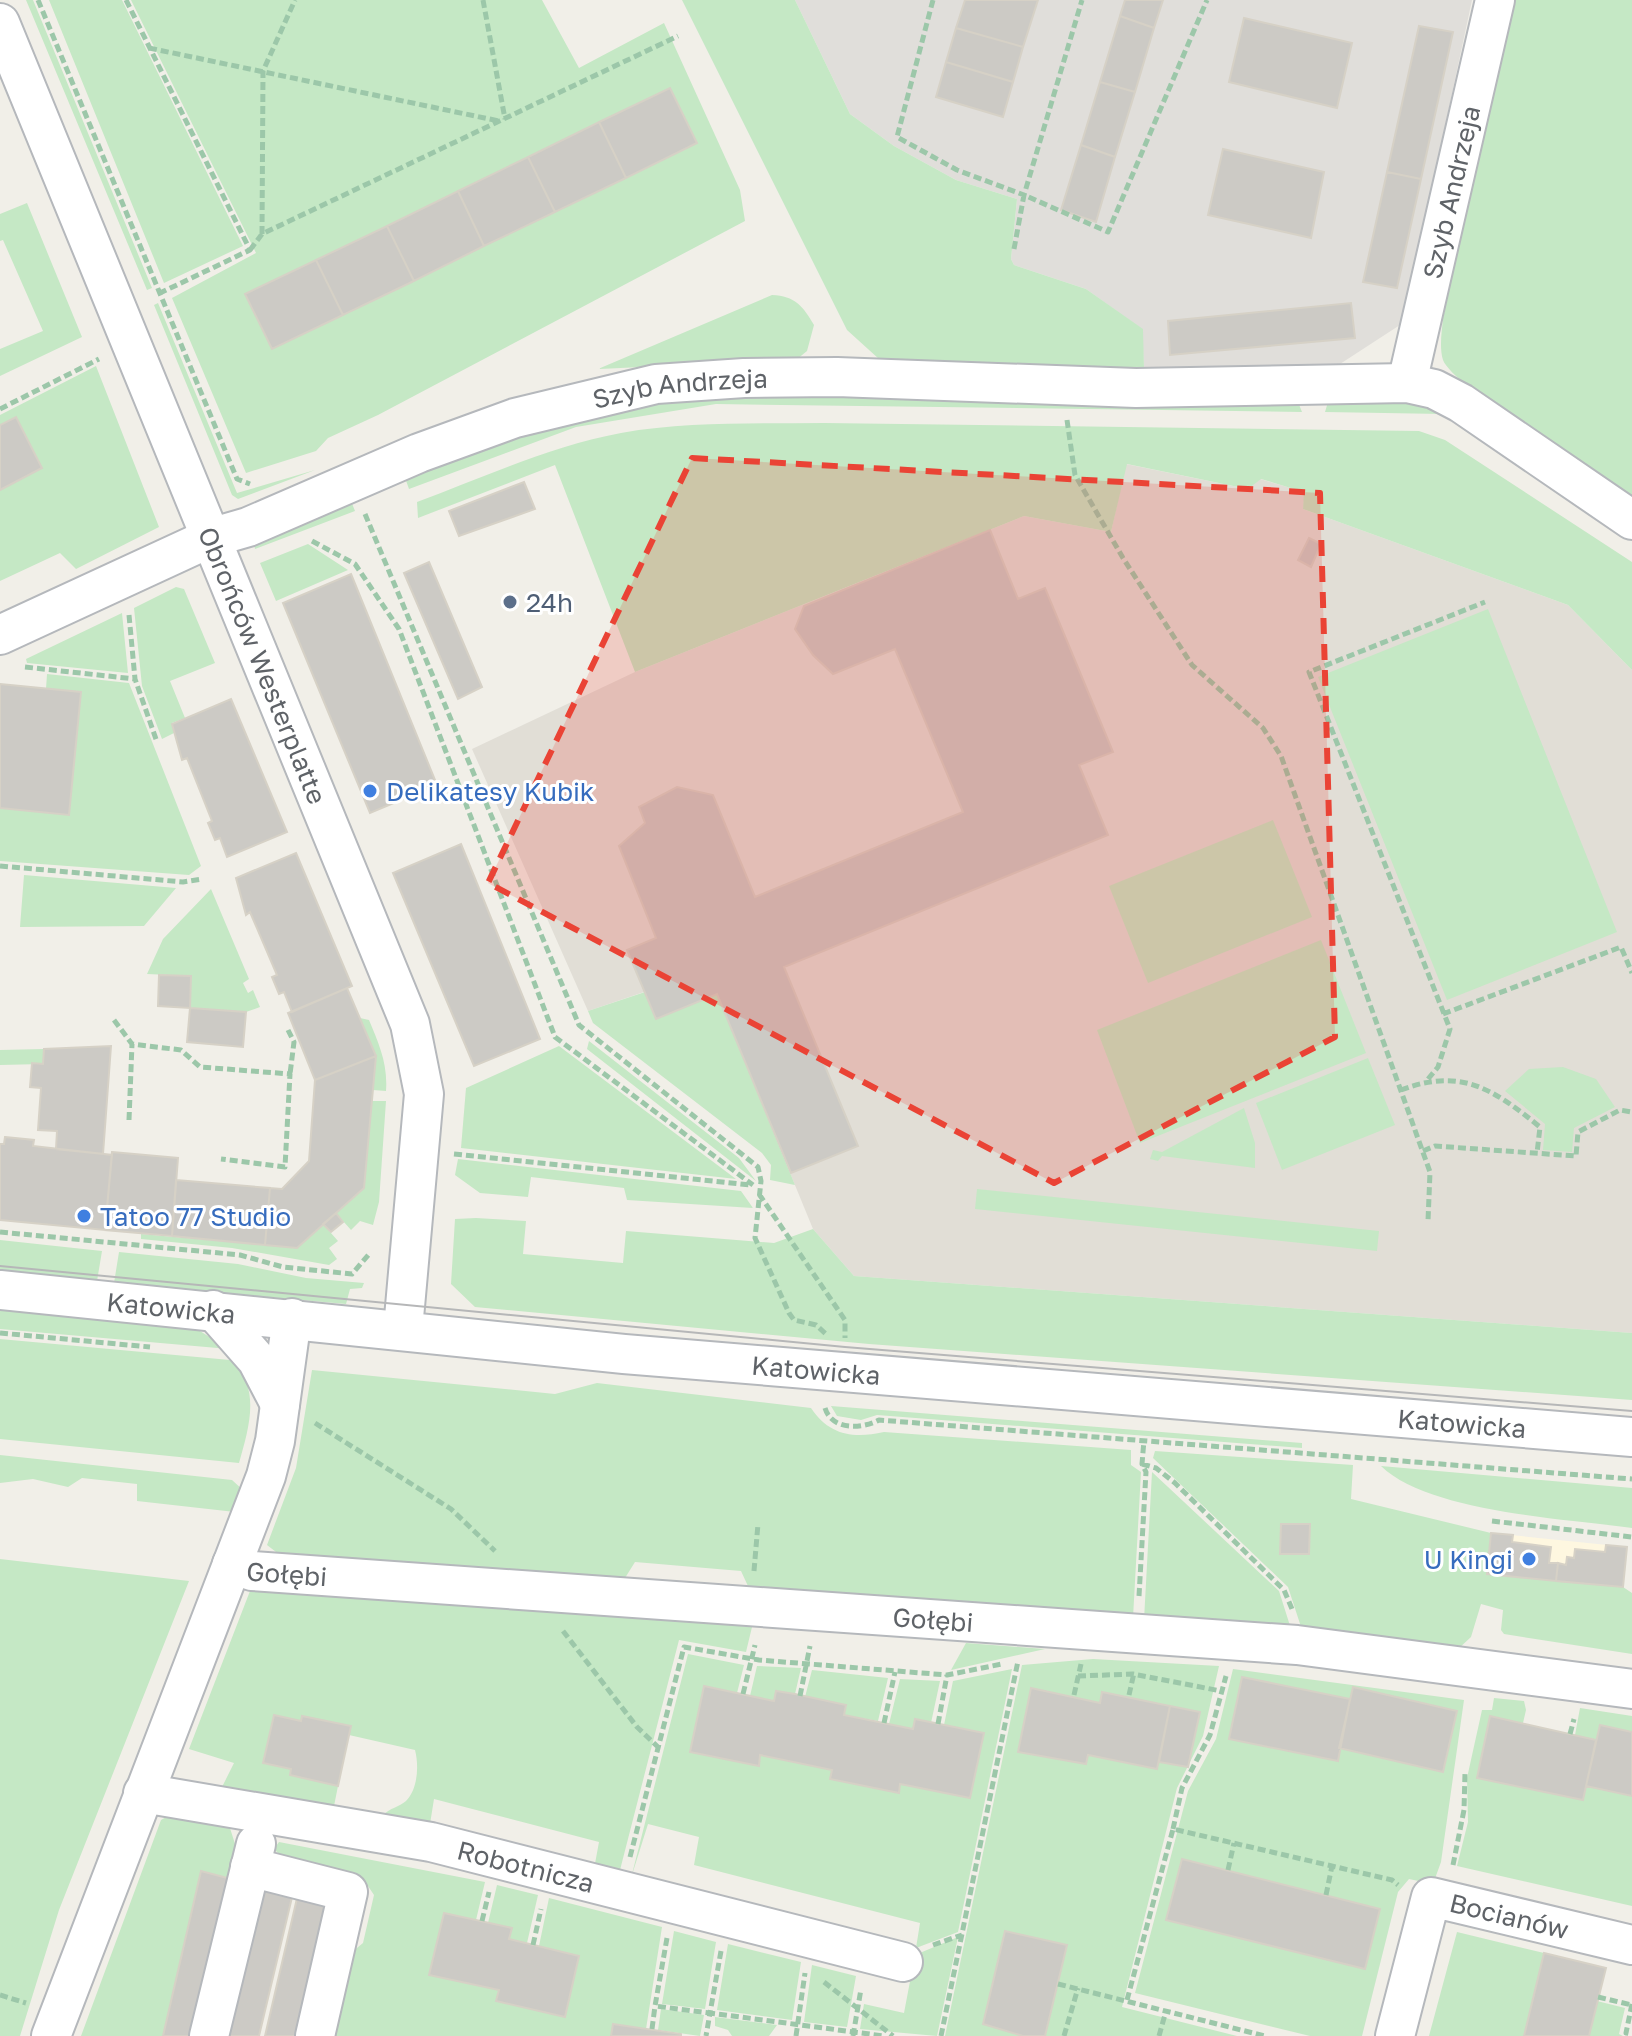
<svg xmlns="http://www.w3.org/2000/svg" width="1632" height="2036" viewBox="0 0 1632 2036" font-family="'Golos Text',sans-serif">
  <rect width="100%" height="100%" fill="#f1efe8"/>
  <path fill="#fef7e0" d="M1491 1533 1627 1547 1623 1587 1488 1574Z"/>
  <path fill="#e0deda" d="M795 0H1472L1403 323 1340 364 1144 368 1142 329 1086 289 1014 265 1011 259 1017 199 956 180 894 146 850 114Z"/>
  <path fill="#e1ded6" d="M1126 464 1248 489 1260 479 1305 492 1303 509 1568 605 1632 670V1333L854 1276 813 1229 717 995 656 1019 644 992 588 1011 472 749 635 672 1024 516 1111 532Z"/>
  <path fill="#c5e8c5" d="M26 0H33L152 288 147 290Z
    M49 0H122L243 246 164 283Z
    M131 0H542L579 68 664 23 740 190 745 221 378 415 328 438 316 451 246 473 172 298 256 253Z
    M682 0H795L850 114 894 146 956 180 1017 199 1011 259 1014 265 1086 289 1143 329 1144 368 879 359 847 330Z
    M1514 0H1632V498C1600 476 1453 387 1443 360 1439 347 1442 331 1443 318Z
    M27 203 82 337 0 376V349L43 331 3 240 0 241V214Z
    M772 295C795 296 803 306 814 325L807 351 796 360 598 369Z
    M158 303 237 493 315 470 238 499 232 495 154 305Z
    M96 366 159 527 76 569 60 553 0 581V490L42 468 16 417 0 425V415Z
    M728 392 1298 402 1302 412 716 404 576 427 409 489 404 475 591 411Z
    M1414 401 1444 414 1325 412 1328 402Z
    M824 423 1419 431 1445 440 1632 562V670L1568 605 1303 509 1304 492 1261 479 1248 489 1127 464 1111 532 1024 516 635 672 555 465 418 518 417 502C484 477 551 446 621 433 688 421 757 424 824 423Z
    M351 501 355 511 255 549 253 538Z
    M308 544 348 570 276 601 260 563Z
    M176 587 184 589 215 663 170 681 185 718 172 723 176 732 162 739 142 686 134 608Z
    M1488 609 1617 932 1447 1000 1318 677Z
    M122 613 128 673 27 663 26 659Z
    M47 674 129 683 201 866 189 875 0 861V808L69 814 81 692 46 689Z
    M1273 820 1312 917 1148 983 1109 886Z
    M24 875 176 888 144 926 20 927Z
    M211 889 249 979 243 983 248 993 253 990 260 1007 246 1012 190 1008 191 976 147 974 163 939Z
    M1321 940 1366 1053 1140 1143 1097 1030Z
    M645 992 656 1019 717 994 795 1185 770 1180 771 1165 762 1153 593 1023 588 1011Z
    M360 1018 369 1020C379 1044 388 1064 386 1091L373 1090 376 1056Z
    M589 1041 739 1158 756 1181 587 1049Z
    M559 1046 736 1179 461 1148 466 1088Z
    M44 1049 43 1064 0 1065V1050Z
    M1368 1058 1395 1125 1282 1170 1256 1103Z
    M1563 1067 1596 1079 1615 1107 1574 1128 1572 1152 1543 1150 1545 1124 1505 1091 1529 1069Z
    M372 1101H386L379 1202 373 1225 360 1221 351 1230 336 1213 364 1188Z
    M1244 1108 1255 1143V1168L1162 1156 1158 1161 1150 1159 1153 1150 1162 1152Z
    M458 1159 741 1191 753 1208 627 1200 624 1188 531 1177 528 1197 480 1193 455 1175Z
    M977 1189 1379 1231 1377 1251 975 1209Z
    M476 1218 526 1221 523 1254 623 1263 626 1231 774 1243 813 1229 854 1276 1632 1333V1400L869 1344 475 1307 451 1284 455 1219Z
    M323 1224 338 1241 329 1248 337 1259 329 1265 232 1248 141 1239V1234L297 1248Z
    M0 1240 102 1251 97 1281 0 1271Z
    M119 1252 238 1264 306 1278 364 1283 362 1288 350 1289 346 1304 114 1283Z
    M0 1307 195 1328 229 1349 0 1329Z
    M0 1339 230 1360C262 1386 249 1428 239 1463L0 1439Z
    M312 1370 555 1394 597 1383 811 1408C829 1435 853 1439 884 1432L1131 1450V1465L1141 1472 1133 1618 754 1599 741 1571 635 1562 620 1586 280 1555 267 1545 296 1468Z
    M831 1406 1302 1443V1448L877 1415 861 1420 837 1416Z
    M1155 1451 1353 1465 1351 1499 1491 1533 1488 1574 1623 1587 1632 1593V1654L1504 1634 1501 1630 1503 1610 1481 1604 1471 1637 1457 1650 1303 1633 1288 1587 1153 1458Z
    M0 1455 232 1480 243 1490 235 1512 137 1501V1484L82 1478 68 1487 33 1479 0 1483Z
    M1381 1466 1632 1488V1528C1567 1519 1428 1512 1381 1466Z
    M1152 1472 1279 1591 1292 1632 1144 1620Z
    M0 1559 189 1581 59 1910 20 2036H0Z
    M267 1589 684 1621 752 1627 746 1652 679 1640 619 1874 594 1869 599 1842 457 1805 434 1799 430 1824 383 1815C390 1808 399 1807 406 1801 418 1789 419 1765 415 1750L349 1735 350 1726 303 1716 301 1721 274 1715 263 1762 291 1769 290 1775 338 1786 334 1806 351 1809 220 1791 234 1763 189 1749 250 1591Z
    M966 1643 1045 1649 951 1670Z
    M688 1654 744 1665 737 1693 704 1687 690 1751 759 1765 760 1755 832 1770 831 1779 898 1793 900 1784 970 1798 983 1734 944 1725 953 1681 1012 1669 958 1932 916 1948 920 1923 694 1865 699 1837 648 1824 631 1878Z
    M1093 1659 1219 1666 1203 1736 1177 1788 1122 2007 1237 2036H1045L1067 1946 1006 1931 983 2024 1023 2036H945L1022 1665Z
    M757 1666 801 1668 795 1694 776 1691 774 1701 750 1696Z
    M1233 1669 1464 1700 1441 1862 1433 1884 1409 1879 1398 1892 1362 2036H1310L1135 1993 1188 1791 1216 1739Z
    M812 1670 888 1678 878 1721 844 1715 805 1697Z
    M900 1679 940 1681 931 1723 913 1729 889 1724Z
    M1494 1698 1524 1701 1526 1710 1523 1723 1490 1717 1583 1799 1586 1786 1632 1796V1906L1457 1866 1468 1822 1467 1778 1482 1710H1492Z
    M1580 1708 1632 1716V1732L1600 1725 1596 1740 1575 1735Z
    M168 1816 229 1825 236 1847 231 1879 201 1871 163 2036H81L161 1820Z
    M279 1842 485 1882 476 1920 444 1913 430 1975 499 1990 496 2000 565 2017 579 1956 539 1946 549 1898 662 1927 646 2029 613 2024 611 2036H332L352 1952 363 1943 374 1895 368 1886 293 1868 274 1849Z
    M497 1885 538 1895 527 1943 509 1939 512 1928 488 1923Z
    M674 1931 716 1942 705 2009 662 2004Z
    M1457 1932 1544 1953 1524 2036H1429Z
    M958 1937 937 2036 860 2029 864 2004 904 2013 915 1955Z
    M728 1944 801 1962 792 2020 717 2010Z
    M812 1965 856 1976 847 2027 804 2022Z
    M1597 2001 1625 2008 1619 2034 1623 2036H1589Z
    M661 2009 704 2015 700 2036 658 2030Z
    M715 2017 777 2025 769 2036H732L728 2030 715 2026Z"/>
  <path fill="#cccac5" stroke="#d6d1c6" stroke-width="2" d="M965 0H1038L1023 47 956 28Z
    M1125 0H1163L1154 28 1120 16Z
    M1120 16 1154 28 1135 92 1100 82Z
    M1244 18 1352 43 1337 108 1229 82Z
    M1419 26 1453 32 1421 179 1387 172Z
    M956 28 1023 47 1013 82 946 62Z
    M946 62 1013 82 1003 117 936 97Z
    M1100 82 1135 92 1115 157 1081 145Z
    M670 88 697 143 626 178 599 122Z
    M599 122 626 178 555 212 528 157Z
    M1081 145 1115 157 1096 222 1061 210Z
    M1223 149 1324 172 1311 238 1208 215Z
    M528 157 555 212 484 246 458 191Z
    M1387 172 1421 179 1397 288 1363 282Z
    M458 191 484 246 414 281 387 226Z
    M387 226 414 281 343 315 316 260Z
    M316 260 343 315 272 349 245 294Z
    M1351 303 1355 338 1170 355 1168 321Z
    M16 417 42 468 0 490V425Z
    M524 482 535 509 459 536 449 511Z
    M990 530 1018 599 1045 588 1113 752 1079 765 1108 835 784 967 858 1146 791 1173 717 994 656 1019 627 950 656 938 619 846 645 823 639 807 677 787 713 795 755 897 963 812 895 649 833 674 813 655 795 629 804 606Z
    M1309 538 1321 544 1311 567 1298 560Z
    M429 562 482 687 458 699 404 573Z
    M351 574 437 785 370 813 283 603Z
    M0 684 81 692 69 815 0 808Z
    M231 699 287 832 227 857 220 838 215 840 208 823 212 821 187 758 182 760 172 724Z
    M461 844 540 1039 474 1066 393 873Z
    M296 853 352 986 292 1012 284 992 279 994 272 977 277 975 250 912 246 915 236 878Z
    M159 975 191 976 190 1008 158 1006Z
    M347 988 376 1056 315 1080 288 1013Z
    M190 1008 246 1012 243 1047 187 1042Z
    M111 1046 103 1154 56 1149 57 1131 38 1130 41 1088 30 1087 32 1063 43 1064 44 1049Z
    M376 1056 364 1188 297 1248 265 1245 270 1188 282 1189 309 1161 315 1080Z
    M5 1137 34 1140 33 1146 112 1155 105 1230 0 1220V1144H4Z
    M112 1152 178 1158 172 1236 105 1230Z
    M176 1180 270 1188 265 1245 172 1236Z
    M336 1213 343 1222 331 1232 323 1224Z
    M1281 1524H1310L1309 1554H1280Z
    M1491 1533 1513 1535 1512 1542 1551 1547 1549 1563H1558L1556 1581 1487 1574Z
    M1606 1545 1627 1547 1623 1587 1556 1581 1558 1563 1566 1565 1567 1557 1574 1558 1575 1549 1605 1552Z
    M1242 1677 1350 1699 1338 1761 1229 1739Z
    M704 1686 774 1701 776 1691 795 1694 846 1705 844 1715 913 1729 915 1719 984 1733 970 1798 900 1784 899 1793 830 1779 832 1770 760 1755 759 1766 690 1752Z
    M1353 1687 1457 1711 1443 1772 1339 1748Z
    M1031 1688 1100 1703 1102 1692 1170 1706 1157 1769 1088 1755 1086 1764 1018 1752Z
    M1170 1706 1200 1712 1188 1767 1159 1762Z
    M274 1715 301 1721 302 1716 351 1726 338 1786 290 1775 291 1769 263 1763Z
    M1490 1716 1596 1740 1583 1800 1477 1778Z
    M1600 1725 1632 1732V1796L1586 1786Z
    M1182 1859 1380 1909 1365 1969 1166 1920Z
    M201 1871 231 1879 195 2036H163Z
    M263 1886 293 1893 259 2036H228Z
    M298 1894 329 1902 298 2036H265Z
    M444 1913 512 1928 509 1939 579 1956 565 2017 496 2001 499 1990 429 1975Z
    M1005 1931 1067 1945 1045 2036H1023L983 2024Z
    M1544 1953 1606 1968 1589 2036H1524Z
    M613 2024 681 2034V2036H611Z"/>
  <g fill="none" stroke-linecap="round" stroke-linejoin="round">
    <defs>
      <g id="minor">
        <path id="s1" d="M0 23 410 1024 424 1094 403 1329"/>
        <path id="s2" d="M1407 383 1495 0"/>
        <path id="s3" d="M0 635 210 538 248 527 419 453 515 418 656 384 744 378 837 377 1136 388 1407 383 1434 389 1461 403 1632 520"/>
        <path id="s4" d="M0 1290 624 1354 1632 1437"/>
        <path d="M213 1310 257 1360 280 1404"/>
        <path id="s5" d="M232 1564 252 1571 1297 1645 1632 1689"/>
        <path id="s6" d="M143 1793 431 1842 903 1962"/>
        <path d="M250 1867 348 1892 315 2036"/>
        <path d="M51 2036 266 1476 275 1441 292 1318"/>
        <path d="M209 2036 256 1844"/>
        <path id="s7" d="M1395 2036 1431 1897 1632 1945"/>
      </g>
    </defs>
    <use href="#minor" stroke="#b5b8bc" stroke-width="42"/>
    <path stroke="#9cc7a9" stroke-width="5" stroke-dasharray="8 4" stroke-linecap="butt" d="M38 0 237 479 250 484
      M126 0 250 250 160 293
      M483 0 505 119
      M933 0 897 137 957 170 1024 195 1082 0
      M149 48 499 121
      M262 234 263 71 295 0
      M1014 249 1024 195 1108 232 1207 0
      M250 250 262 234 678 36
      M0 409 99 359
      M1067 420 1075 475 1123 558 1192 665 1263 728 1281 756 1430 1172 1428 1221
      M365 514 579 1025 758 1167 761 1181 755 1238 789 1313 794 1320 816 1325 826 1334
      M312 541 355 564 399 629 555 1037 753 1185
      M129 615 135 679 157 742
      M25 667 135 679
      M0 866 183 882 202 879
      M1443 1014 1621 947 1632 973
      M114 1020 132 1044 181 1050 200 1067 290 1074 285 1167 221 1159
      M288 1030 294 1042 290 1074
      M1428 1079 1438 1067 1450 1029 1309 672 1485 602
      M1401 1090C1461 1067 1493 1089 1540 1127L1537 1153
      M129 1120 132 1044
      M1423 1151 1435 1146 1576 1156 1578 1132 1620 1110 1632 1112
      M454 1154 750 1185
      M759 1194 845 1320V1338
      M0 1232 240 1255 283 1267 352 1274 370 1253
      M0 1333 150 1347
      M825 1408C832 1431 862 1429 879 1420L1632 1479
      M315 1423 451 1509 495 1551
      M1142 1464 1156 1468 1175 1483 1284 1590 1292 1609
      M1492 1521 1632 1537
      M754 1571 758 1524
      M1139 1596 1146 1472 1142 1464 1144 1440
      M563 1631 637 1727 658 1747
      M1078 1676 1133 1674 1221 1691
      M743 1694 755 1645
      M1074 1695 1081 1664
      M1129 1695 1134 1673
      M800 1696 810 1646
      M884 1723 895 1672
      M938 1724 947 1675
      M1570 1734 1574 1719
      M1173 1829 1182 1788 1210 1735 1226 1676
      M630 1857 684 1647 759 1660 947 1675 1002 1664
      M1453 1865 1464 1810 1465 1773
      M1228 1870 1234 1843
      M1326 1895 1332 1866
      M482 1921 489 1892
      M667 1938 655 2006 710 2013 706 2036
      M533 1945 541 1909
      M933 1945 962 1935
      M721 1951 710 2013 884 2036
      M824 1982 893 2036
      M1058 1984 1265 2036
      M0 1995 26 2003
      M1598 1997 1632 2005
      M1127 2000 1173 1829 1392 1880 1398 1885
      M1632 2004 1626 2033 1632 2034
      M652 2029 655 2006
      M796 2036 805 1973
      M853 2036 861 1989
      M941 2036 1018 1661
      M1064 2036 1078 1988
      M1159 2036 1166 2011"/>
    <use href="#minor" stroke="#fff" stroke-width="38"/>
    <path stroke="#b6b7b8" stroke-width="2" d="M0 1266 845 1347 1632 1411"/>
  </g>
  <path fill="#ea4335" fill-opacity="0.2" stroke="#ea4335" stroke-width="6" stroke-dasharray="16 10" stroke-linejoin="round" d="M692 458 1320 493 1335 1037 1054 1183 488 883Z"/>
  <circle fill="#5c6f8a" stroke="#fff" stroke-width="3" cx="510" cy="602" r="8"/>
  <g fill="#3f7fe0" stroke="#fff" stroke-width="3">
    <circle cx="370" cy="791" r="8"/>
    <circle cx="84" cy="1216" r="8"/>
    <circle cx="1529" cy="1559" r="8"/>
  </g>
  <g text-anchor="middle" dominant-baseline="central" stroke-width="6" stroke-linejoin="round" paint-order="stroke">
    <g font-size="26" fill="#5f6368" stroke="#fff">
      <text stroke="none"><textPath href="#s2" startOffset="196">Szyb Andrzeja</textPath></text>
      <text stroke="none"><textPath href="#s3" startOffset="728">Szyb Andrzeja</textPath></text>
      <text stroke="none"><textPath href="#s1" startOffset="694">Obrońców Westerplatte</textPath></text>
      <text stroke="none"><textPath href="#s4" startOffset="172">Katowicka</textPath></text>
      <text stroke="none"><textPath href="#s4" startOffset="820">Katowicka</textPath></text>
      <text stroke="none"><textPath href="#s4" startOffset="1468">Katowicka</textPath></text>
      <text stroke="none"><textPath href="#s5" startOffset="56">Gołębi</textPath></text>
      <text stroke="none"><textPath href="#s5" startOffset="704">Gołębi</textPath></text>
      <text stroke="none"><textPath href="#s6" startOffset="390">Robotnicza</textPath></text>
      <text stroke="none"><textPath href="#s7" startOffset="224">Bocianów</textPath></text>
    </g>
    <g font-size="26" fill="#4e5e75" stroke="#fff" text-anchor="start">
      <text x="526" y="602">24h</text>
    </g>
    <g font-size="26" fill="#366cbe" stroke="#fff" text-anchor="start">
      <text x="386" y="791">Delikatesy Kubik</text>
      <text x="100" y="1216">Tatoo 77 Studio</text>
      <text x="1513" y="1559" text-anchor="end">U Kingi</text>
    </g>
  </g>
</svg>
